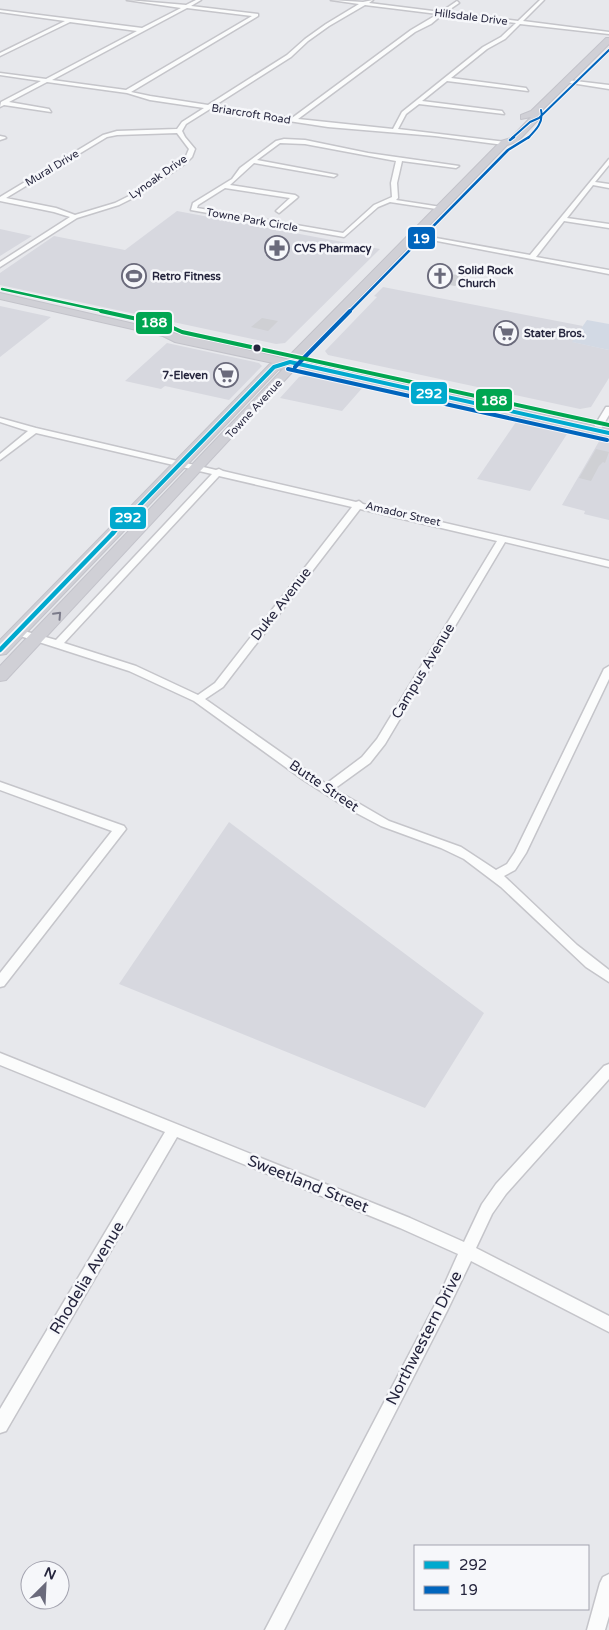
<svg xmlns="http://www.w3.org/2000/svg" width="609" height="1630" viewBox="0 0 609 1630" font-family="'Varela Round',sans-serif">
  <rect width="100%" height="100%" fill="#e7e8ec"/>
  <path fill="#d7d8df" d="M177 211 380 249 285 343 276 344 0 285V273L54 236 125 250Z
    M0 229 32 236 0 256Z
    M383 287 583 326 573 342 609 350V378L591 407 580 409 328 355 325 351 377 297 374 296Z
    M0 306 51 317 0 357Z
    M167 343 259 363 262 366 229 400 165 386 161 389 125 381Z
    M316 374 341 379 364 386 342 411 280 398 299 377Z
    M518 419 569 431 530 491 477 479Z
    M601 438 609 439V520L584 514 585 511 562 505Z
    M229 822 484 1013 425 1108 119 984Z"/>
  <path fill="#d2d9e4" d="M587 320 609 324V350L572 342Z"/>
  <path fill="#cfd0d4" d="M451 274 464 276 468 277 455 286 438 283Z
    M262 318 278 321 268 331 251 327Z
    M596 449 609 452 605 463 603 462 599 466 591 481 579 478Z"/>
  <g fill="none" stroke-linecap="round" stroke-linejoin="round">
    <defs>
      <path id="street" d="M127 0 186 5 196 0H201L191 6 258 14V16L131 92 150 96 208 105 287 55 305 39 326 24 359 4 331 0 363 2 373 0 369 3 441 12 457 1 459 3 446 12 518 21 540 0H544L523 21 609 32V34L520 24 505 39 487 49 451 78 526 88 528 91 447 81 422 101 502 111 504 114 419 104 406 114 398 129 506 142 504 145 435 136 328 127 210 109 186 124 182 131 185 137 195 149 192 157 186 163 139 195 119 205 77 218 0 267V262L70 217 54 212 0 201V197L103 135 117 131 177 129 182 122 204 108 150 100 127 93 47 82 9 102 49 109 51 112 4 105 0 107 1 102 41 81 0 75V73L46 79 137 31 70 22 0 56V53L65 21 0 12V10L142 28 181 8ZM365 5 438 14 411 30 292 118 214 106 291 57 308 41 329 26ZM187 8 252 16 126 90 52 80ZM443 14 516 23 501 37 483 47 402 112 393 129 298 119 415 32 431 24ZM177 133 189 149 186 156 135 193 115 203 75 215 56 208 6 198 107 137 117 135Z
        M567 80 609 85V89L565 82Z
        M0 136 5 137 6 138 0 140Z
        M284 139 305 140 368 153 459 166 456 168 402 161 397 183 398 198 396 200 441 207 443 208V210L390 202 378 207 344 237 191 210 193 203 232 179 240 168 276 141ZM280 143 305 144 396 161 391 183 392 197 374 205 343 233 197 208 198 205 225 188 290 198 277 210 276 211 279 213 297 198 298 197 295 195 230 185 254 163 334 177 337 175 257 160Z
        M609 159V165L595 182 609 184V188L593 185 567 218 609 224V228L564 221 536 257 609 270V274L411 236 414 234 530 255Z
        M606 407H609V415L599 432H593L592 430Z
        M0 418 36 428 216 470 219 469 223 471 356 502 359 501 363 504 609 561V567L505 542 385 744 370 763 334 789 389 821 461 847 496 870 507 864 515 852 604 669 609 666V679L526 853 515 870 504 876 577 945 609 970V982L586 967 501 887 464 859 441 848 381 826 347 808 302 779 194 701 129 671 14 634 12 632 14 630 17 629 56 640 212 474 36 433 0 460V454L28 431 0 422ZM219 476 352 507 215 683 198 695 136 666 64 643ZM360 509 497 541 377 739 362 757 326 784 205 699 223 687Z
        M0 782 124 826 126 829 4 986 0 987V973L112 831 0 790Z
        M0 1053 410 1218 464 1242 482 1204 496 1184 604 1066 609 1064V1079L506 1194 492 1214 476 1248 609 1316V1332L471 1261 447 1311 284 1630H265L437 1301 458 1254 400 1228 177 1137 6 1431 0 1433V1409L165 1132 0 1065Z
        M609 1574V1616L605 1630H587L600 1583 603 1577Z"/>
      <path id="primary" d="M606 38H609V44L539 113V119L517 142 507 145 298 361 609 429V437L296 368 6 680 0 681V666L284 368 278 370 6 654 0 655V640L270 364 273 363 175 342 163 336 0 299V293L286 359 501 141 511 138 531 117 521 119V115L531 111Z"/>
    </defs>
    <use href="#street" stroke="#c5c5ca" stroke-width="3"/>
    <use href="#primary" stroke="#c3c3ca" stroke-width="2"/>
    <use href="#street" fill="#fbfcfc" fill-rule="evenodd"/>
    <use href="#primary" fill="#d0d0d6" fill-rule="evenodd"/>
    <defs>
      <path id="bus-1-far1" d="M112 534 274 367 290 362 609 433"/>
      <path id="bus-1" d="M0 650 113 533"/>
      <path id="bus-2-far2" d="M512 138 530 122 539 118 609 50
        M528 138C536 130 544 122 541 110"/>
      <path id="bus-2-far1" d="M510 140 514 137
        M349 312 508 150 529 137"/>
      <path id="bus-2" d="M295 367 350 311
        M288 369 607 440"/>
      <path id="bus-3-far1" d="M2 289 107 312"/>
      <path id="bus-3" d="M101 311 169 326 182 332 609 425"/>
    </defs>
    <use href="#bus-1-far1" stroke="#f6f7fa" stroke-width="6"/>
    <use href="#bus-1" stroke="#f6f7fa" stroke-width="8"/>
    <use href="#bus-2-far2" stroke="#f6f7fa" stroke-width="4"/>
    <use href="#bus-2-far1" stroke="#f6f7fa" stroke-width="4.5"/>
    <use href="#bus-2" stroke="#f6f7fa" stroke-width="6"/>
    <use href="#bus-3-far1" stroke="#f6f7fa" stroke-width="4.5"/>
    <use href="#bus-3" stroke="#f6f7fa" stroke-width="6"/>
    <use href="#bus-1-far1" stroke="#00a9ce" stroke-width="4"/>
    <use href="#bus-1" stroke="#00a9ce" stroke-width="4.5"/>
    <use href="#bus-2-far2" stroke="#0065bd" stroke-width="2"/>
    <use href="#bus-2-far1" stroke="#0065bd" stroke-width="2.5"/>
    <use href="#bus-2" stroke="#0065bd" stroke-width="4"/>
    <use href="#bus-3-far1" stroke="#00a651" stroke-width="2.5"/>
    <use href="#bus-3" stroke="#00a651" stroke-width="4"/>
  </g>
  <defs><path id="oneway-chevron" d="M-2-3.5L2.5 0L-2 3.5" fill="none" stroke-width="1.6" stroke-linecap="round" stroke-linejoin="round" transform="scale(1.25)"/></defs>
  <use stroke="#7b7b8a" href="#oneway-chevron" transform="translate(58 615) rotate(-47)"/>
  <defs>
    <symbol id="pharmacy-ring" viewBox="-11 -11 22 22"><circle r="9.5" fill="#f6f7fa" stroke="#6a6a7b" stroke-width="1.5"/><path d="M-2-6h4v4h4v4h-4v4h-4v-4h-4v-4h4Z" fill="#6a6a7b"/></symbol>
    <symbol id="stadium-ring" viewBox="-11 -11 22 22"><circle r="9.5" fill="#f6f7fa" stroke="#6a6a7b" stroke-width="1.5"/><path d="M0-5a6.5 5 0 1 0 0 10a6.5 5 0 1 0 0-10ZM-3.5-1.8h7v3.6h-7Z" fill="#6a6a7b"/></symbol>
    <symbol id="church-ring" viewBox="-11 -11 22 22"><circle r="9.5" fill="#f6f7fa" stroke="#6a6a7b" stroke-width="1.5"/><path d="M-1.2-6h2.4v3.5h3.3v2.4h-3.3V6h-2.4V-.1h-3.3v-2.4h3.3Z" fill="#6a6a7b"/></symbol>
    <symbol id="supermarket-ring" viewBox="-11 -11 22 22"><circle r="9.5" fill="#f6f7fa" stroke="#6a6a7b" stroke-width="1.5"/><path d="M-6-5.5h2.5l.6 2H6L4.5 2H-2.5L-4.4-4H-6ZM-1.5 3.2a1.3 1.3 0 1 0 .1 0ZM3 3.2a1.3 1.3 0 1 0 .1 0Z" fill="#6a6a7b"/></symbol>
  </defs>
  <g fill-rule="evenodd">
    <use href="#pharmacy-ring" x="263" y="234" width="28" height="28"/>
    <use href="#stadium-ring" x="120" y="262" width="28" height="28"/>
    <use href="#church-ring" x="426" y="262" width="28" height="28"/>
    <use href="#supermarket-ring" x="492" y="319" width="28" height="28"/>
    <use href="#supermarket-ring" x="212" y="361" width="28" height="28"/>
  </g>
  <circle fill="#26263e" stroke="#f6f7fa" stroke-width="2" cx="257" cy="348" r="4.5"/>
  <g text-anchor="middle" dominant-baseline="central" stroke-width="5" stroke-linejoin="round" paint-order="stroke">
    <g font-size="11" fill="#26263e" stroke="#f6f7fa">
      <text transform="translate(471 17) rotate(7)">Hillsdale Drive</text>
      <text transform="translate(251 114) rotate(9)">Briarcroft Road</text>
      <text transform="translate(52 168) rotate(-31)">Mural Drive</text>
      <text transform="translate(158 177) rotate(-35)">Lynoak Drive</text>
      <text transform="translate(252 220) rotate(10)">Towne Park Circle</text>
      <text transform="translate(254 409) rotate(-47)">Towne Avenue</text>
      <text transform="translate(403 514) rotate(13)">Amador Street</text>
    </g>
    <g font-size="11" font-weight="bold" fill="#26263e" stroke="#f6f7fa" text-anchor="start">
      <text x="294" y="248">CVS Pharmacy</text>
      <text x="458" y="270">Solid Rock<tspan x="458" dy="13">Church</tspan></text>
      <text x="152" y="276">Retro Fitness</text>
      <text x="524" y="333">Stater Bros.</text>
      <text x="208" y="375" text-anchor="end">7-Eleven</text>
    </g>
    <g font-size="14" fill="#26263e" stroke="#f6f7fa">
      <text transform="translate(281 604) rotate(-52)">Duke Avenue</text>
      <text transform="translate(423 671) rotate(-59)">Campus Avenue</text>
      <text transform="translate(324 786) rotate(34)">Butte Street</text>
    </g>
    <g font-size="16" fill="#26263e" stroke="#f6f7fa">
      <text transform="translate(308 1184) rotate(22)">Sweetland Street</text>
      <text transform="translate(87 1278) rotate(-59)">Rhodelia Avenue</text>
      <text transform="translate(424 1338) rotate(-63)">Northwestern Drive</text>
    </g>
  </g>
  <g stroke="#f6f7fa" stroke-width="2">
    <rect x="407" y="226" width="29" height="24" rx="5" fill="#0065bd"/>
    <rect x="135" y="311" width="38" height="24" rx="5" fill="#00a651"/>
    <rect x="410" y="381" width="38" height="24" rx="5" fill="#00a9ce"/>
    <rect x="475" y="388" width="38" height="24" rx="5" fill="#00a651"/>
    <rect x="109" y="506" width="38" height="24" rx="5" fill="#00a9ce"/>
  </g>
  <g font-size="14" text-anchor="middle" font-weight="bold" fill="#fff">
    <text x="421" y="243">19</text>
    <text x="154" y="327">188</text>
    <text x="429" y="398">292</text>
    <text x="494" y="405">188</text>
    <text x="128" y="522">292</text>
  </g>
  <rect x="414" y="1545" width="175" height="65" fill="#f6f7fa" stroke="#a3a3af"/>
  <rect x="424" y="1561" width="25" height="8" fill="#00a9ce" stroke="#a3a3af"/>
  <text x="459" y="1570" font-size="15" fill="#26263e">292</text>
  <rect x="424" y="1586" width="25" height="8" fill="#0065bd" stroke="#a3a3af"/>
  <text x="459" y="1595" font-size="15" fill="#26263e">19</text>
  <g transform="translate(45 1585) rotate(24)"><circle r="24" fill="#f6f7fa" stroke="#a3a3af"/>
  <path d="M0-4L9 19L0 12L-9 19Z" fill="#6a6a7b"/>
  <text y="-8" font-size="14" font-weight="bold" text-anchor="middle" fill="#26263e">N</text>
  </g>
</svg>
